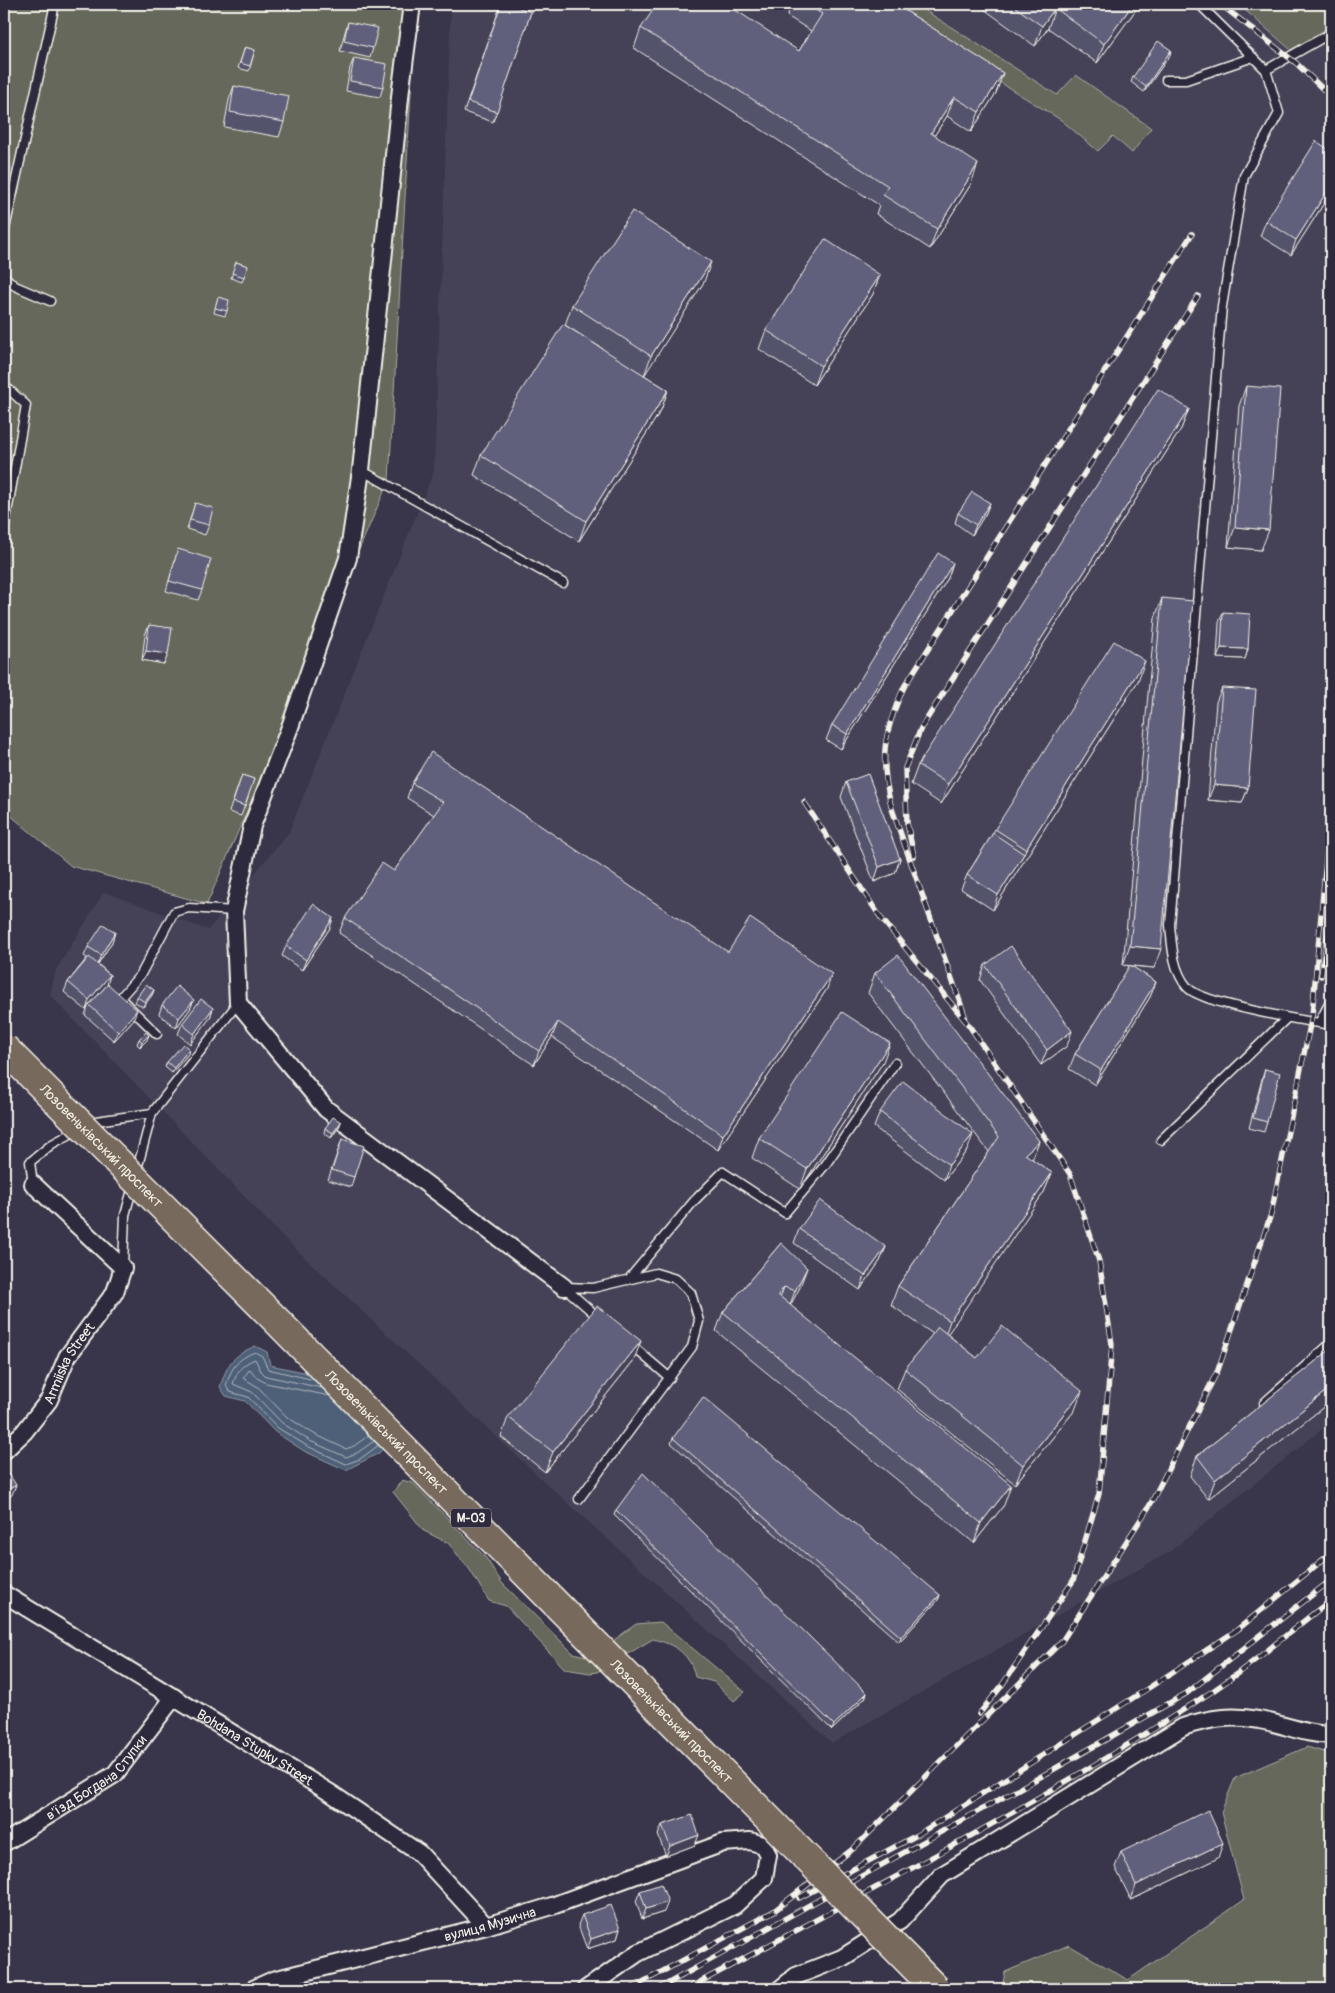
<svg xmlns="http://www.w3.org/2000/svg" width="1335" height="1993" viewBox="0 0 1335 1993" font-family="Pangolin,sans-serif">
  <rect width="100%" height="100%" fill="#39354a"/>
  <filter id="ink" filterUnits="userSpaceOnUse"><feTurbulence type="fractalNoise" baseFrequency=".02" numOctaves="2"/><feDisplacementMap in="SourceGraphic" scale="10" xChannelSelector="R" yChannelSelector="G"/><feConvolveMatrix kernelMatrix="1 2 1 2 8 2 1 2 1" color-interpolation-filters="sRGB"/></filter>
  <g filter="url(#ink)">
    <path fill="#454259" d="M451 4H1331V1422L1171 1551 832 1743 550 1487 285 1239 50 995 56 970 104 892 208 930 289 832 434 471Z"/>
    <path fill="#65685a" stroke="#acaca1" d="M4 4H416L389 480 207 904 71 866 4 810Z
      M873 4H915L1057 95 1076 75 1151 128 1132 153 1113 136 1098 151 1061 120Z
      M1238 4H1331V26L1291 50Z
      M402 1480 413 1483 486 1558 502 1583 573 1653 591 1657 636 1624 661 1622 745 1692 734 1701 714 1682 695 1677C691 1654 674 1644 653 1639L597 1672 590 1673 565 1669 506 1606 489 1601 470 1570 448 1543 424 1531 393 1492Z
      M1307 1747 1331 1754V1989H1002L1005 1972 1069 1945 1128 1980 1244 1900 1221 1812 1235 1778Z"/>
    <path fill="#4d6178" stroke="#909ba5" d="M255 1346 267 1352 270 1365 322 1376 399 1428 379 1453 346 1470 304 1451 275 1432 245 1401 226 1396 220 1387C228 1363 231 1357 255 1346Z"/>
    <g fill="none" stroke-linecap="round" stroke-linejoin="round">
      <path stroke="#b1b7bb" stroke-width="1" d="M314 1380 268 1369 262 1356 255 1352C237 1359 231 1368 226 1386L230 1392 248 1397 278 1428 307 1446 346 1464 360 1459 379 1445
        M322 1388 266 1376 261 1371 255 1359C242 1364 237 1371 233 1384L252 1392 282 1423 310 1441 346 1457 357 1453 374 1441
        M330 1396 266 1383 257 1378 250 1369 243 1378 258 1387 287 1417 314 1434 346 1449 354 1446 369 1435"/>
      <defs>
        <path id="lane" d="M1199 4 1266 70 1279 113 1244 176 1222 306 1170 925C1172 947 1173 970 1187 987 1201 1004 1306 1021 1331 1025
          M1266 70 1331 33
          M1166 80H1186L1253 57
          M4 233 55 4
          M4 238V260
          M4 276 15 286 50 301
          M4 385 26 405 4 530
          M361 470 563 583
          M1319 1023 1331 1000
          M157 1034 120 998 141 974 174 912 189 908 234 911
          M88 1125 96 1121 152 1113
          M1161 1140 1287 1018
          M136 1173 152 1113 238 1003
          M33 1184 30 1162 52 1144 78 1130
          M123 1266 125 1215 133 1186
          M628 1280 694 1201 723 1172 785 1213 826 1164 895 1063
          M564 1287 593 1288 656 1273 676 1279 691 1293 699 1321 692 1347 579 1499
          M564 1287 598 1317
          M630 1344 670 1378
          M1264 1403 1331 1343"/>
        <g id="street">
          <path d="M412 4 401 88 361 470 348 558 290 727 252 826 234 911 238 1003 326 1109 564 1287"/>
          <path id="s1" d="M4 1451 24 1432 49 1400 67 1357 115 1292 123 1268 33 1184"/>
          <path id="s2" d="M4 1594 332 1794 419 1853 486 1926"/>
          <path id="s3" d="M4 1843 115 1774 174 1697"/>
          <path id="s4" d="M253 1989 273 1980 486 1926 552 1906 723 1843 750 1841 763 1845 768 1855 764 1878 735 1905 638 1953 586 1989"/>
          <path d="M780 1989 796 1976 842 1958 900 1921 942 1875 1183 1727C1209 1718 1232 1715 1259 1720 1284 1724 1306 1735 1331 1735"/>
        </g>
      </defs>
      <use href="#lane" stroke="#f4f1e8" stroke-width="11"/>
      <use href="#street" stroke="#f4f1e8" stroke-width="20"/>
      <use href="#lane" stroke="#2f2a3d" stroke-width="8"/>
      <use href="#street" stroke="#2f2a3d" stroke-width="16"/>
      <defs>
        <path id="rail" d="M1220 4 1296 63 1331 97
          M804 802 881 918 968 1024 1070 1174 1099 1261 1112 1344 1099 1494 1073 1581 1000 1688 979 1714
          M914 856 907 823 905 768 921 728 1198 296
          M1321 976 1331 914
          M965 1016 892 809C879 759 883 734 904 687L1192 234
          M799 1898 917 1835 1147 1689 1237 1630 1331 1553
          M630 1989 774 1911 854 1848 1062 1641 1150 1505 1218 1370 1271 1214 1312 1015 1331 804
          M658 1989 1049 1772 1187 1693 1331 1580
          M687 1989C862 1895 1041 1803 1208 1694 1251 1666 1290 1631 1331 1600"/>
      </defs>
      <use href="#rail" stroke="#f4f1e8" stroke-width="5.5"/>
      <use href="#rail" stroke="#2f2a3d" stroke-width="4" stroke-dasharray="11" stroke-linecap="butt"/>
      <defs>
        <g id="highway-bridge">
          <path id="s5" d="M4 1048 277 1321 936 1989"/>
        </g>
      </defs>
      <use href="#highway-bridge" stroke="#f4f1e8" stroke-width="31" stroke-linecap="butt"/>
      <use href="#highway-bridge" stroke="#77695c" stroke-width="28"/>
    </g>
    <path fill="#53536c" stroke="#f4f1e8" d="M210 4H219L218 8 210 5Z
      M501 4 531 12 493 122 464 112Z
      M792 4H895L1003 73 996 93 971 132 947 116 934 136 971 184 930 249 876 214 879 205 634 48 641 28 799 51 811 31 787 16Z
      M977 4H1140L1097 63 1048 28 1035 46Z
      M348 22 373 48 370 58 340 51 345 32Z
      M245 47 255 50 249 71 238 68Z
      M1171 50 1170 55 1144 92 1131 82 1133 77Z
      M354 58 383 87 380 97 346 91 350 68Z
      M234 86 284 122 279 137 224 127 229 100Z
      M1331 151V192L1291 255 1260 236 1266 221Z
      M236 262 248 266 242 282 231 278Z
      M704 282 644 375 668 390 661 410 579 541 474 475 481 455 603 349 565 325 572 305Z
      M873 294 814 385 759 349 766 330Z
      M218 297 227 311 225 316 214 313Z
      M1246 386 1261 550 1228 547 1239 406Z
      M1189 409 1181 429 941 804 911 784 918 765Z
      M195 503 209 525 205 535 187 529Z
      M958 513H986L972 535 955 523Z
      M178 549 202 590 198 600 166 591Z
      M948 578 841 749 826 740 832 725Z
      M1162 598 1154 968 1131 966 1156 982 1150 997 1095 1085 1069 1069 1075 1054 1130 966 1123 965 1155 618Z
      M1223 612 1248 649 1245 659 1217 658 1219 622Z
      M149 625 168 654 164 664 142 660 145 635Z
      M1138 681 993 910 961 889 967 875 993 833 995 829Z
      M1222 688 1248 788 1242 803 1208 800 1216 702Z
      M242 775 254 779 241 816 229 812Z
      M846 782 900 859 895 873 874 882 841 797Z
      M412 783 728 952 827 989 718 1150 552 1037 534 1065 339 933 345 918 394 871 434 815 407 798Z
      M330 928 302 970 282 956 286 946Z
      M115 932 112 942 98 964 110 975 107 985 133 1020 114 1041 85 1015 88 1007 86 1010 64 992 68 982 87 958 84 956 88 947Z
      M985 965 1067 1046 1041 1065 980 980Z
      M875 973 1039 1141 1032 1159 1052 1173 1044 1192 947 1334 977 1358 1075 1410 1015 1484 897 1389 905 1369 933 1334 891 1305 898 1286 989 1152 868 993Z
      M154 990 152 995 143 1007 135 1002 137 997Z
      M194 1000 190 1009 176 1028 159 1014 162 1005Z
      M213 1008 210 1018 190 1044 178 1034 182 1024Z
      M139 1039 147 1040 140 1047 137 1044Z
      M188 1054 172 1073 165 1067 167 1062Z
      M883 1062 800 1189 752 1158 759 1138Z
      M1265 1069 1267 1122 1264 1132 1249 1128 1262 1079Z
      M880 1112 968 1149 944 1180 874 1127Z
      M341 1122 339 1127 331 1138 324 1133 325 1128Z
      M342 1139 354 1177 351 1187 328 1180Z
      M1331 1154V1174L1325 1169Z
      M799 1229 886 1247 880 1261 860 1290 794 1243Z
      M781 1243 800 1287 790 1305 1004 1505 974 1543 716 1331 723 1312Z
      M1331 1349V1401L1208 1499 1190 1476 1197 1456Z
      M634 1360 545 1472 501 1437 508 1417Z
      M673 1438 940 1595 938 1600 899 1642 671 1443Z
      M616 1510 867 1693 865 1698 832 1730 614 1515Z
      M662 1825 695 1845 666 1856 658 1835Z
      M1121 1852 1218 1858 1131 1900 1115 1867Z
      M640 1891 664 1912 642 1919 636 1901Z
      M582 1915 620 1929 617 1939 587 1949 578 1925Z"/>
    <path fill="#444358" stroke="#f4f1e8" d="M1133 4H1140L1097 63 1104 44Z
      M1055 8 1048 28 1035 46 1042 26Z
      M1171 50 1170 55 1144 92 1146 87Z
      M1003 73 996 93 971 132 979 112Z
      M954 97 947 116 923 153 931 133Z
      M978 164 971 184 930 249 937 229Z
      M1331 185V192L1291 255 1296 240Z
      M711 262 704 282 644 376 651 356Z
      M880 275 873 294 814 385 821 366Z
      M668 390 661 410 579 541 586 521Z
      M1189 409 1181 429 941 804 948 784Z
      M990 503 986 513 972 535 976 525Z
      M1235 527 1269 530 1261 550 1228 547Z
      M953 563 948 578 841 749 847 734Z
      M1221 648 1248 649 1245 659 1217 658Z
      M146 651 168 654 164 664 142 660Z
      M1145 661 1138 681 993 910 998 895 1024 854 1026 849Z
      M1214 785 1248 788 1242 803 1208 800Z
      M900 859 895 873 874 882 879 867Z
      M333 918 330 928 302 970 306 960Z
      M115 932 112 942 97 965 101 955Z
      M1130 946 1161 949 1154 968 1123 965Z
      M832 974 827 989 718 1150 723 1135Z
      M110 975 107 985 89 1005 86 1010 89 1000Z
      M1156 982 1150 997 1095 1085 1101 1070Z
      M154 990 152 995 143 1007 145 1002Z
      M194 1000 190 1009 176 1028 179 1018Z
      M213 1008 210 1018 190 1044 194 1034Z
      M137 1010 133 1020 114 1041 118 1032Z
      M558 1022 552 1037 534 1065 539 1051Z
      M1072 1031 1067 1046 1041 1065 1047 1050Z
      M149 1035 147 1040 140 1047 142 1042Z
      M890 1043 883 1062 800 1189 807 1169Z
      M189 1049 188 1054 172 1073 174 1068Z
      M341 1122 339 1127 331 1138 333 1133Z
      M973 1134 968 1149 944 1180 949 1165Z
      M1039 1141 1032 1160 1025 1154Z
      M1052 1173 1044 1192 943 1341 950 1321Z
      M886 1247 880 1261 860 1290 865 1276Z
      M807 1268 800 1287 788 1310 795 1291Z
      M784 1287 777 1307 778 1295Z
      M641 1341 634 1360 545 1472 553 1452Z
      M1331 1387V1401L1208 1499 1215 1480Z
      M1082 1391 1075 1410 1015 1484 1023 1465Z
      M16 1485 12 1495 4 1500V1492Z
      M1011 1485 1004 1505 974 1543 981 1523Z
      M940 1595 938 1600 899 1642 901 1637Z
      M867 1693 865 1698 832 1730 834 1725Z
      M699 1835 695 1845 666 1856 670 1846Z
      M1223 1843 1218 1858 1131 1900 1136 1885Z
      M668 1902 664 1912 642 1919 646 1909Z
      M620 1929 617 1939 587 1949 591 1939Z"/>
    <path fill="#61607d" stroke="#f4f1e8" d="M501 4H509L531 12 497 112 468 102Z
      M657 4H726L799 51 822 14 806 4H895L1003 73 979 112 954 97 931 133 978 164 937 229 883 195 888 186 641 28Z
      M1011 4H1133L1104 44 1055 8 1042 26Z
      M348 22 378 28 373 48 344 41Z
      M1158 41 1171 50 1146 87 1133 77Z
      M245 47 255 50 250 66 240 63Z
      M354 58 387 64 383 87 350 81Z
      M234 86 289 96 284 122 230 112Z
      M1316 141 1331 151V185L1296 240 1266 221Z
      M632 211 711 262 651 356 572 305Z
      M825 239 880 275 821 366 766 330Z
      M236 262 248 266 244 277 232 273Z
      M218 297 229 300 227 311 215 308Z
      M563 324 668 390 586 521 481 455Z
      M1246 386 1280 389 1269 530 1235 527Z
      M1158 389 1189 409 948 784 918 765Z
      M972 492 990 503 976 525 958 513Z
      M195 503 213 508 209 525 190 520Z
      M178 549 211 559 202 590 169 581Z
      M938 553 953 563 847 734 832 725Z
      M1162 598 1193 601 1161 949 1130 946Z
      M1223 612 1250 614 1248 649 1221 648Z
      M149 625 172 628 168 654 146 651Z
      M1114 641 1145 661 1026 849 995 829Z
      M1222 688 1256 690 1248 788 1214 785Z
      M431 752 728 952 750 918 832 974 723 1135 558 1022 539 1051 345 918 382 863 394 871 443 802 412 783Z
      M868 774 900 859 879 867 846 782Z
      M242 775 254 779 245 806 233 802Z
      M993 833 1024 854 998 895 967 875Z
      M313 904 333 918 306 960 286 946Z
      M103 924 115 932 101 955 88 947Z
      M1011 946 1072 1031 1047 1050 985 965Z
      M898 955 1039 1141 1025 1154 1052 1173 950 1321 898 1286 999 1137 875 973Z
      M89 957 110 975 89 1000 68 982Z
      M1130 965 1156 982 1101 1070 1075 1054Z
      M108 984 137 1010 118 1032 89 1005Z
      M146 984 154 990 145 1002 137 997Z
      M177 986 194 1000 179 1018 162 1005Z
      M201 999 213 1008 194 1034 182 1024Z
      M842 1012 890 1043 807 1169 759 1138Z
      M146 1032 149 1035 142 1042 139 1039Z
      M183 1044 189 1049 174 1068 167 1062Z
      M1265 1069 1280 1073 1267 1122 1253 1118Z
      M903 1081 973 1134 949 1165 880 1112Z
      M333 1117 341 1122 333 1133 325 1128Z
      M342 1139 364 1146 354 1177 332 1170Z
      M820 1200 886 1247 865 1276 799 1229Z
      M781 1243 807 1268 795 1291 784 1287 778 1295 1011 1485 981 1523 723 1312Z
      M597 1306 641 1341 553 1452 508 1417Z
      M1002 1326 1082 1391 1023 1465 905 1369 938 1327 977 1358Z
      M1331 1349V1387L1215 1480 1197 1456Z
      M703 1397 940 1595 901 1637 673 1438Z
      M4 1466 16 1485 4 1492Z
      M643 1473 867 1693 834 1725 616 1510Z
      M1208 1810 1223 1843 1136 1885 1121 1852Z
      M692 1815 699 1835 670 1846 662 1825Z
      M661 1884 668 1902 646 1909 640 1891Z
      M611 1905 620 1929 591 1939 582 1915Z"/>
  </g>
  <g text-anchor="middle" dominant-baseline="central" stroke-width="5" stroke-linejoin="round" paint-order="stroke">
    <rect fill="#2f2a3d" stroke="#b9b5b5" stroke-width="1" x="451" y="1508.5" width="40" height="19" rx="4"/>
    <g font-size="12" font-weight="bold" fill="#f4f1e8">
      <text x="471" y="1518">М-03</text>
    </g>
    <g font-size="14" fill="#f4f1e8" stroke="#2f2a3d">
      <text stroke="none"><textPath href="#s5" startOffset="138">Лозовеньківський проспект</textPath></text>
      <text stroke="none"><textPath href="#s1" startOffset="110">Armiiska Street</textPath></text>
      <text stroke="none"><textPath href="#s5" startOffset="542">Лозовеньківський проспект</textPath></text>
      <text stroke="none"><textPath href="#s5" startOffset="948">Лозовеньківський проспект</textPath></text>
      <text stroke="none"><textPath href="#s2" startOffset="294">Bohdana Stupky Street</textPath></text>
      <text stroke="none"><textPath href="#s3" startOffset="114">в'їзд Богдана Ступки</textPath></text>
      <text stroke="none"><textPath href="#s4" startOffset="246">вулиця Музична</textPath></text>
    </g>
  </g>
  <rect width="1335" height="1993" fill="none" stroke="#2f2a3d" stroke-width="20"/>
  <rect x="10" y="10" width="1315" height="1973" fill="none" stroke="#f4f1e8" stroke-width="2" filter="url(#ink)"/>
</svg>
